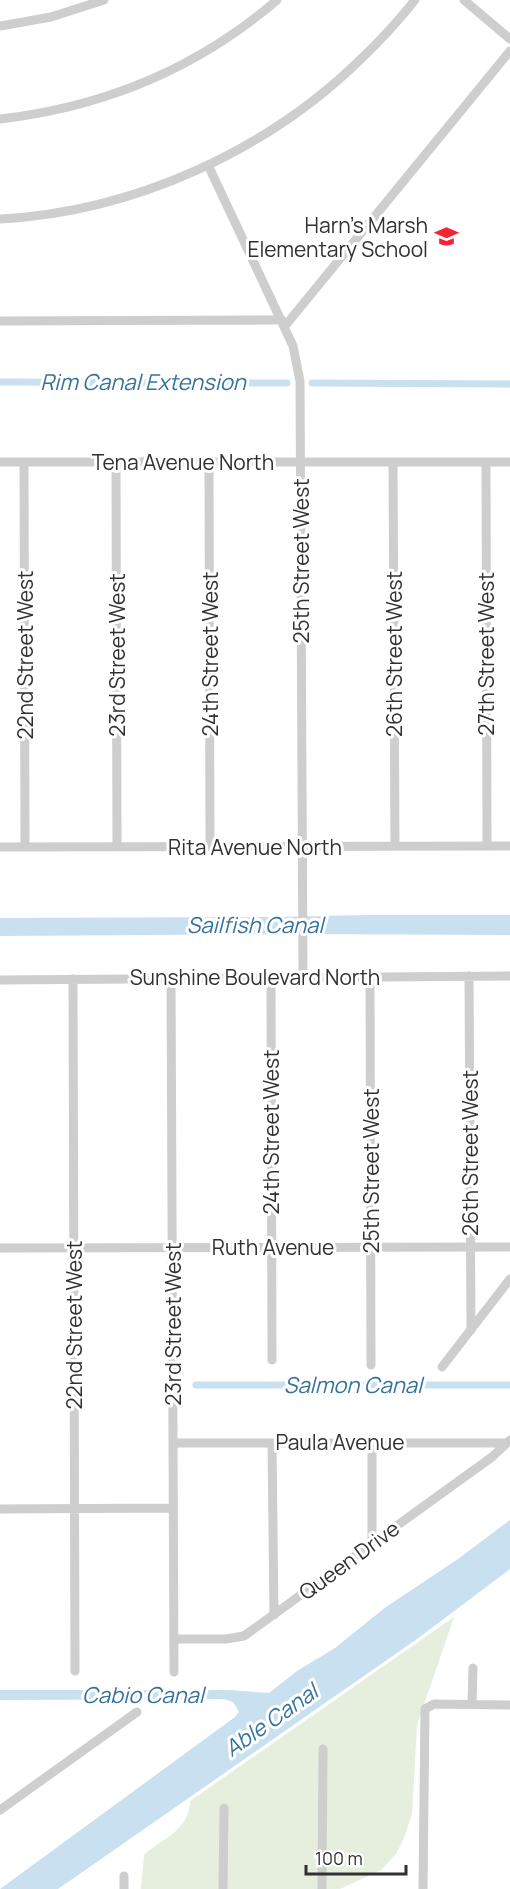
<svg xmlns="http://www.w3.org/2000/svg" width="510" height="1889" viewBox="0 0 510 1889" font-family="Manrope,sans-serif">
  <rect width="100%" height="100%" fill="#fff"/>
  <path fill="#e6efdd" d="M454 1617 417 1725 412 1814 404 1838 396 1854 381 1870 340 1889H141L144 1855C164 1837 189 1831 190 1801Z"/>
  <path fill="#c8e0f0" d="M367 915H510V935L292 934 0 936V918L276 917Z
    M510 1520V1569L417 1639 58 1889H0L235 1717 239 1712 233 1702 224 1699 0 1700V1690H229L269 1693 297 1671 335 1648 386 1607 458 1559Z"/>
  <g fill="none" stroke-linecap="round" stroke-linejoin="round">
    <path stroke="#c8e0f0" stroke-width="7" d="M0 382 287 383
      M312 383 510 384
      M196 1385H510"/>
    <path stroke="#cecece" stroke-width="9" d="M464 0 510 39
      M0 26 51 17 104 0
      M0 119C104 107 198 68 277 0
      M208 165 293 346 300 381 303 976
      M0 219C133 212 268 151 363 57 382 39 399 20 415 0
      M0 321 282 320
      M285 326 510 51
      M0 462H510
      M24 462 25 847
      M116 462 117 847
      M209 462 210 846
      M393 462 395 846
      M486 462 487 846
      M0 847 510 846
      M370 976 371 1365
      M469 976 471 1330
      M171 977 174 1672
      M271 977 272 1360
      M73 979 75 1671
      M0 980 510 976
      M0 1248 510 1247
      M442 1367 510 1279
      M372 1442V1544
      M173 1443H507
      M272 1443 274 1615
      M0 1509 173 1508
      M174 1639H226L244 1636 492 1457 510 1440
      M472 1704 473 1668
      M0 1810 137 1712
      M124 1889V1876
      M223 1889 224 1808
      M322 1889 323 1749
      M423 1889 425 1709 434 1704 510 1705"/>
  </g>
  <defs>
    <symbol id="school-bare" viewBox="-9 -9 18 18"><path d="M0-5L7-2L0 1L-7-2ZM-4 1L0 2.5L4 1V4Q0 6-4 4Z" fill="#f62432" stroke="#fff" stroke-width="2.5" paint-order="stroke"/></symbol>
  </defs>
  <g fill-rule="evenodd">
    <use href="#school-bare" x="430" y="220" width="33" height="33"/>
  </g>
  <g text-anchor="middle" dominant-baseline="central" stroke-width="6" stroke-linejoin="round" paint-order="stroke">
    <g font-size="21" fill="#313131" stroke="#fff" text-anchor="end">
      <text x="428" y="225">Harn's Marsh<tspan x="428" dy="24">Elementary School</tspan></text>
    </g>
    <g font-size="21" fill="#313131" stroke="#fff">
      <text x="183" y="462">Tena Avenue North</text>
      <text transform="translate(301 561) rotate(-90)">25th Street West</text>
      <text transform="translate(210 654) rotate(-90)">24th Street West</text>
      <text transform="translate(394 654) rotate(-90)">26th Street West</text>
      <text transform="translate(486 654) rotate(-90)">27th Street West</text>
      <text transform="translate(25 655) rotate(-90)">22nd Street West</text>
      <text transform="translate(117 655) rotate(-90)">23rd Street West</text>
      <text x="255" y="847">Rita Avenue North</text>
      <text x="255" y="977">Sunshine Boulevard North</text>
      <text transform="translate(271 1132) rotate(-90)">24th Street West</text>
      <text transform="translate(470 1153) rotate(-90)">26th Street West</text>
      <text transform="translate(371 1171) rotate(-90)">25th Street West</text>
      <text x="273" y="1247">Ruth Avenue</text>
      <text transform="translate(173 1324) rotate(-90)">23rd Street West</text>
      <text transform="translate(74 1325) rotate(-90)">22nd Street West</text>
      <text x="340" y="1442">Paula Avenue</text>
      <text transform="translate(349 1560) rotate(-36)">Queen Drive</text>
    </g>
    <g font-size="22" font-style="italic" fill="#35739c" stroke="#fff">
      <text x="143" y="382">Rim Canal Extension</text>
      <text x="255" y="925">Sailfish Canal</text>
      <text x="353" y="1385">Salmon Canal</text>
      <text x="143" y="1695">Cabio Canal</text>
      <text transform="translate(271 1720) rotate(-35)">Able Canal</text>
    </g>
  </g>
  <path d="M306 1865v9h100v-9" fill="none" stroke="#313131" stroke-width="3"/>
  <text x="315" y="1865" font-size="18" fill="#313131" stroke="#ffffff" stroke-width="4.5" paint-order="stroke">100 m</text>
</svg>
